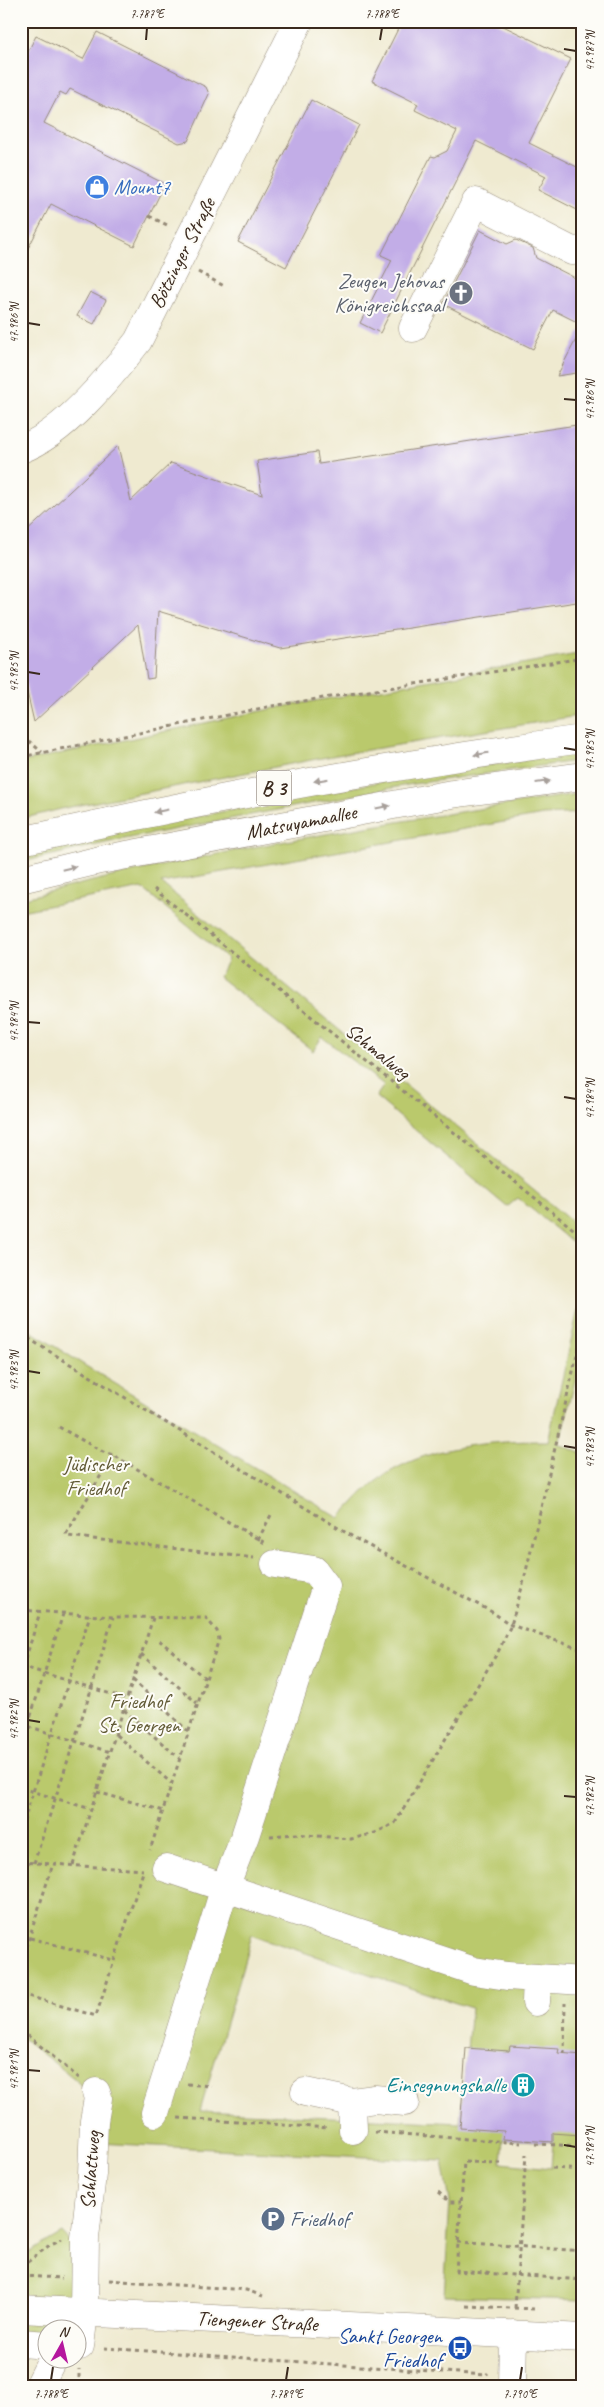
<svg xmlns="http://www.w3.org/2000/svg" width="604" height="2407" viewBox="0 0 604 2407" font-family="Caveat,sans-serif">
  <rect width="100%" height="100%" fill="#fdfcf7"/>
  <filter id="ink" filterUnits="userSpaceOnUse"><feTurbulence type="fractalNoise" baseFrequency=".02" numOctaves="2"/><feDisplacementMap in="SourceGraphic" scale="10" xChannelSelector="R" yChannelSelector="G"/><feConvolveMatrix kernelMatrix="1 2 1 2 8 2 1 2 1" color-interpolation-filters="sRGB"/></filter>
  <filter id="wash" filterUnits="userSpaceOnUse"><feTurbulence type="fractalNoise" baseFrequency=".0096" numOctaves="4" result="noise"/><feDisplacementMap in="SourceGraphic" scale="20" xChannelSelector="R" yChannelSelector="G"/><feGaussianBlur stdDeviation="1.12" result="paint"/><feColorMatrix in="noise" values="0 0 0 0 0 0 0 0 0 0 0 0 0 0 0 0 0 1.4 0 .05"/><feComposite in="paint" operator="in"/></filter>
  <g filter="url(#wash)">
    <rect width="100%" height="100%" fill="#efead0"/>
    <path fill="#bac96c" stroke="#7a7a45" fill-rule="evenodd" d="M583 653V715L337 755 65 808 21 819V762L275 708Z
      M583 752V760L413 784 114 841 21 862V853L115 832 411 776Z
      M583 793V813L543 815 161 883 583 1231V1251L518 1198 507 1207 376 1097 384 1085 322 1037 313 1051 219 977 228 959 142 888 21 911V899C206 850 394 822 583 793Z
      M583 1288V1350L559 1444 583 1454V2300L444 2296 450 2202 443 2161 98 2143 88 2094 75 2079 21 2037V1325L89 1368 339 1518C351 1506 362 1492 375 1482 423 1445 490 1441 548 1441ZM252 1935 471 2008 460 2123 200 2111ZM503 2139 553 2142 551 2168 501 2163Z
      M62 2233 75 2247 71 2329 48 2330 47 2354 21 2352V2257Z"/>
    <g id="blocks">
      <path fill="#c2ade7" d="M402 21H493L571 59 529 143 583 170V213L538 190 546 176 476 141 380 333 360 323 392 260 381 255 431 156 435 157 447 151 457 131 415 110 418 104 372 81Z
        M97 32 206 87 209 94 188 141 179 143 70 89 66 95 60 92 44 123 165 184 134 246 51 204 21 262V65L36 36 83 59Z
        M311 100 359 125 286 267 238 242Z
        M480 230 507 244 516 240 533 248 536 258 583 282V325L553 310 533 349 443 304Z
        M90 292 106 300 94 324 77 316Z
        M583 326V372L557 376Z
        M583 424V601L280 648 158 611 154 678 147 679 138 625 34 722 21 666V537L118 446 131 501 171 463 262 495 257 461 317 452 319 464Z
        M510 2046 559 2049 558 2053 583 2055 580 2135 553 2133V2142L521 2140 503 2139 504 2131 460 2128 466 2048 509 2051Z"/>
    </g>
  </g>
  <g filter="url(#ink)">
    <use href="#blocks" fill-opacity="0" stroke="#958a77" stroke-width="1"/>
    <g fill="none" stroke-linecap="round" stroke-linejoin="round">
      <defs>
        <path id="minor" d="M413 328 476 202 572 251 583 250
          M21 449C64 434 111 376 138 341L299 21
          M166 1868 474 1971 507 1976 583 1981
          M536 2002 537 1978
          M305 2092 352 2102
          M155 2113 225 1887 245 1836 326 1586 314 1570 275 1564
          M353 2130 352 2102 375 2099 405 2102
          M21 2309 583 2338
          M21 2343 48 2345
          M78 2346H80L84 2313 85 2238 92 2174 94 2121 98 2098 96 2092
          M39 2386 52 2360
          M512 2386 513 2334"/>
        <path id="highway" d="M21 841C207 799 394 764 583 739
          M21 879 100 860 452 794 583 776"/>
      </defs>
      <use href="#minor" stroke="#958a77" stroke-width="29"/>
      <use href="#highway" stroke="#958a77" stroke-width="29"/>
      <path stroke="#958a77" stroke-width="3" stroke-dasharray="4 4" stroke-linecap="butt" d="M149 216 167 225
        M198 272 224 286
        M21 719 25 738 42 752
        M21 757 272 706 583 658
        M154 889 583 1237
        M21 1334 358 1540 492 1612 511 1625 583 1650
        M59 1427 103 1452 113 1455 265 1543
        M113 1455 66 1534 68 1536 254 1558
        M258 1540 272 1513
        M21 1610 113 1617 206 1618 217 1631 219 1639 150 1850
        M21 1618 24 1610
        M159 1640 206 1679
        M141 1654 197 1703
        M21 1666 127 1699
        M21 1674 40 1612
        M133 1680 188 1731
        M124 1710 179 1758
        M21 1724 110 1752
        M116 1735 171 1783
        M21 1747 63 1614
        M21 1788 91 1809
        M97 1792 164 1811
        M21 1829 90 1615
        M270 1836 296 1834 351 1839 375 1833 395 1823 499 1650 511 1625 523 1584 583 1329
        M21 1862 143 1870
        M34 1863 92 1687 113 1617
        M73 1865 153 1618
        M30 1938 113 1960
        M21 1963 53 1864
        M21 1994 96 2016 143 1872
        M21 2030 79 2078
        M564 2054 565 2003
        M187 2084 211 2086
        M178 2118 329 2128
        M375 2132 521 2143
        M535 2144 583 2146
        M501 2163 464 2162 456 2271 583 2280
        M552 2168 583 2170
        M438 2192 450 2202H461
        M458 2242 583 2251
        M21 2267 51 2244 62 2239
        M21 2276 62 2278
        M109 2280 246 2290 263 2296
        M466 2306 535 2309
        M515 2308 526 2154
        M104 2348 486 2375 488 2373
        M79 2386V2369"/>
      <use href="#minor" stroke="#fff" stroke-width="28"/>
      <use href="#highway" stroke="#fff" stroke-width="28"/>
    </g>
    <defs><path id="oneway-solid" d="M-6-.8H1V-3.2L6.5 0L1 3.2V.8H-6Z" transform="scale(1.25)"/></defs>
    <g fill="#a79f9a">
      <use href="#oneway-solid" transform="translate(481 754) rotate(171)"/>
      <use href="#oneway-solid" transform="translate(321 780) rotate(170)"/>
      <use href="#oneway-solid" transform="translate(543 782) rotate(-8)"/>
      <use href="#oneway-solid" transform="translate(383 807) rotate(-11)"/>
      <use href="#oneway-solid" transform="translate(161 811) rotate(168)"/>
      <use href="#oneway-solid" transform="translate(69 868) rotate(-13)"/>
    </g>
  </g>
  <path fill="none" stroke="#3b2a1e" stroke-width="2" d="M146 40 147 28M380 40 382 28M564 49 576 51M28 323 40 325M564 399 576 400M28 672 40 674M564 748 576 750M28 1022 40 1023M564 1097 576 1099M28 1371 40 1373M564 1446 576 1448M28 1720 40 1722M564 1796 576 1797M28 2070 40 2071M564 2145 576 2147M51 2380 53 2367M286 2380 288 2367M520 2380 522 2367"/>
  <defs>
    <symbol id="shop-disc" viewBox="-11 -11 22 22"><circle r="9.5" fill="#3f7fe0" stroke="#fdfcf7"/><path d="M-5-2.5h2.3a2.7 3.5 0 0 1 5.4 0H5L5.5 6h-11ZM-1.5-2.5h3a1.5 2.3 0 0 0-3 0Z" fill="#fff"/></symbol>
    <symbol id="church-disc" viewBox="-11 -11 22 22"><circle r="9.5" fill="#6b7280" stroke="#fdfcf7"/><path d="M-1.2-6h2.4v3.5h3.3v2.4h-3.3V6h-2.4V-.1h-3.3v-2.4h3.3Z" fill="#fff"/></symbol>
    <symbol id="building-disc" viewBox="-11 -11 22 22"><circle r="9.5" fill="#0f9aa8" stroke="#fdfcf7"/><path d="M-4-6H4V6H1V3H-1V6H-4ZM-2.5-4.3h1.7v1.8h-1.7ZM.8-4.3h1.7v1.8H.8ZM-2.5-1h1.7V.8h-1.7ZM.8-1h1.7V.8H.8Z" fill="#fff"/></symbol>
    <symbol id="parking-disc" viewBox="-11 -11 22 22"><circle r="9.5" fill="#5c6f8a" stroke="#fdfcf7"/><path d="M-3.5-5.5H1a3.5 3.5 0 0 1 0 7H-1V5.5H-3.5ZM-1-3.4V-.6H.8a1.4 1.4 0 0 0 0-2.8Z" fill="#fff"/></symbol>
    <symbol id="bus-disc" viewBox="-11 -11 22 22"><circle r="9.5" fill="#1a4fb4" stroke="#fdfcf7"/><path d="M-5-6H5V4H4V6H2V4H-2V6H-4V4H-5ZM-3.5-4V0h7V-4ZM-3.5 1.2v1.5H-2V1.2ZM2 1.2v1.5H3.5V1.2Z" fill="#fff"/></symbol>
  </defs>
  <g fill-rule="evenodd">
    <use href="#shop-disc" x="83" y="173" width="28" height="28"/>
    <use href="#church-disc" x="447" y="279" width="28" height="28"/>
    <use href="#building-disc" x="509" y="2071" width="28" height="28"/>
    <use href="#parking-disc" x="259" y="2205" width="28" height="28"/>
    <use href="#bus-disc" x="446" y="2334" width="28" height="28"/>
  </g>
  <g text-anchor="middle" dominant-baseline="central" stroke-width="4" stroke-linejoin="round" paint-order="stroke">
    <rect fill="#fdfcf7" stroke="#75695f" stroke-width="1" x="256.5" y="770.5" width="35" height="35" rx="4"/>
    <g font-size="20" font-weight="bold" fill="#3b2a1e">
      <text x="274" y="788">B 3</text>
    </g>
    <g font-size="21" fill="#366cbe" stroke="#fdfcf7" text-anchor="start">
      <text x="114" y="187">Mount7</text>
    </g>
    <g font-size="21" fill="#3b2a1e" stroke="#fdfcf7">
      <text transform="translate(182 253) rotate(-63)">Bötzinger Straße</text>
      <text transform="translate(301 822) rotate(-11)">Matsuyamaallee</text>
      <text transform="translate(378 1051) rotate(39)">Schmalweg</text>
      <text transform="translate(90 2170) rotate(-86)">Schlattweg</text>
      <text transform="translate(257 2321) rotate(3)">Tiengener Straße</text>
    </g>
    <g font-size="21" fill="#5b616d" stroke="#fdfcf7" text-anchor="end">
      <text x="444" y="281">Zeugen Jehovas<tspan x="444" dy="24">Königreichssaal</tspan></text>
    </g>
    <g font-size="21" fill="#615a35" stroke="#fdfcf7">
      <text x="96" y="1464">Jüdischer<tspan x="96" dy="24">Friedhof</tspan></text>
      <text x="139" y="1701">Friedhof<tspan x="139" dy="24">St. Georgen</tspan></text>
    </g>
    <g font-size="21" fill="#0d838f" stroke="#fdfcf7" text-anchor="end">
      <text x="506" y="2085">Einsegnungshalle</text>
    </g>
    <g font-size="21" fill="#4e5e75" stroke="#fdfcf7" text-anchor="start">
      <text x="290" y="2219">Friedhof</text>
    </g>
    <g font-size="21" fill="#164399" stroke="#fdfcf7" text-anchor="end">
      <text x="442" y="2336">Sankt Georgen<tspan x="442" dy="24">Friedhof</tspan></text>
    </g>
  </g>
  <rect width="604" height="2407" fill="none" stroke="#fdfcf7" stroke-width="55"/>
  <g transform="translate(62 2344) rotate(8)"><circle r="24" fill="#fdfcf7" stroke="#afa8a0"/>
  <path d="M0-4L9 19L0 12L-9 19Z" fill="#b5179e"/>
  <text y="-8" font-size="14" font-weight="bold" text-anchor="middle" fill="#3b2a1e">N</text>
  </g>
  <rect x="28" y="28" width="548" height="2352" fill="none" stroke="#3b2a1e" stroke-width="2"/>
  <g font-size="12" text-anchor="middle" fill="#3b2a1e">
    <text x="147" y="18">7.787°E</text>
    <text x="382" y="18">7.788°E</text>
    <text transform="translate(590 51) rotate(-90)" y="4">47.987°N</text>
    <text transform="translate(14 323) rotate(-90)" y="4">47.986°N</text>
    <text transform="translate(590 400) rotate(-90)" y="4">47.986°N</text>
    <text transform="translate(14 672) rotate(-90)" y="4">47.985°N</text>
    <text transform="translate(590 750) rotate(-90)" y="4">47.985°N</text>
    <text transform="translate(14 1022) rotate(-90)" y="4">47.984°N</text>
    <text transform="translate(590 1099) rotate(-90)" y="4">47.984°N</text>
    <text transform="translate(14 1371) rotate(-90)" y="4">47.983°N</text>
    <text transform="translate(590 1448) rotate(-90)" y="4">47.983°N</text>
    <text transform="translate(14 1720) rotate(-90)" y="4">47.982°N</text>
    <text transform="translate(590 1797) rotate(-90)" y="4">47.982°N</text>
    <text transform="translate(14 2070) rotate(-90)" y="4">47.981°N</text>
    <text transform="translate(590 2147) rotate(-90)" y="4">47.981°N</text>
    <text x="51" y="2398">7.788°E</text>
    <text x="286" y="2398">7.789°E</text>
    <text x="520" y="2398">7.790°E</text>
  </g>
</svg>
